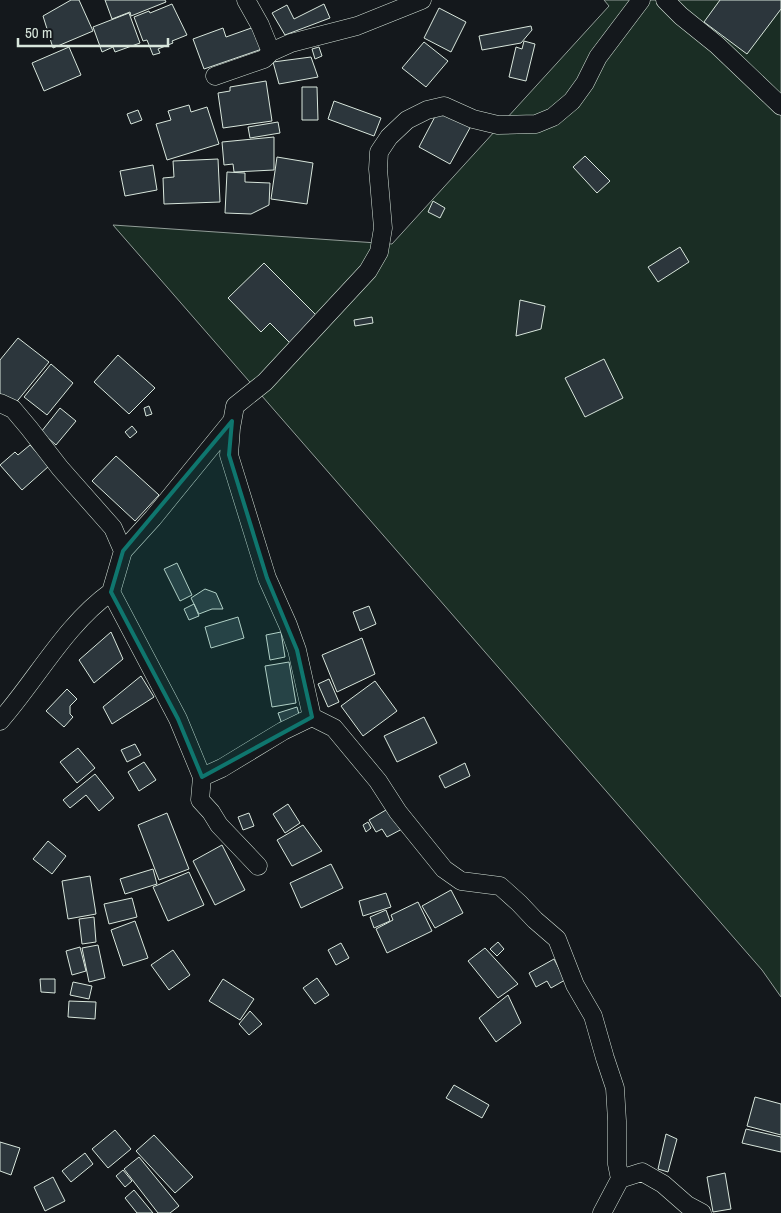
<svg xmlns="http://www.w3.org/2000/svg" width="781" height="1213" viewBox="0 0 781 1213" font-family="'Archivo Narrow',sans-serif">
  <rect width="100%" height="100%" fill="#14181c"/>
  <path fill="#1a2d24" stroke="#939e99" d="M604 0H781V997L762 970 113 225 392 244 609 6Z"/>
  <path fill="#2c363c" stroke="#d8e6dc" d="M71 0H79L93 31 53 48 43 16Z
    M105 0H165L166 2 131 16 130 12 112 19Z
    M720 0H781V9L747 54 704 22Z
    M172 4 187 35 172 41 173 43 158 49 160 53 153 55 147 40 143 41 134 17 149 11 150 13Z
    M324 4 330 18 285 35 272 13 287 5 294 19Z
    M439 8 466 22 451 52 424 38Z
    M129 13 140 43 115 52 113 47 102 52 93 27Z
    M257 26 265 48 204 69 193 39 223 28 226 37Z
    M531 26 532 30 521 43 482 50 479 36Z
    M524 41 535 44 526 81 509 77 516 47 522 49Z
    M424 42 448 61 426 87 402 68Z
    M69 47 81 75 44 91 32 63Z
    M319 47 322 56 315 59 312 49Z
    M311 57 318 77 279 84 273 62Z
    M266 81 272 121 223 128 218 93 230 91V87Z
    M302 87H317L318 120H302Z
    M334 101 381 118 374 136 328 119Z
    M189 105 191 112 207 107 219 144 167 160 156 124 171 120 168 111Z
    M439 109 471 126 450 164 419 147Z
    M138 110 142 120 131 124 127 114Z
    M278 122 280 133 250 138 248 127Z
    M274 137V170L234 172 233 164 224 165 222 142Z
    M585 156 610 181 597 193 573 167Z
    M277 157 313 163 307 204 271 199Z
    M218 159 220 202 164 204 163 178 174 177 173 161Z
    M153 165 157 190 125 196 120 171Z
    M227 172 245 173V182L270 183 269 205 251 214 225 213Z
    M433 201 445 208 440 218 428 212Z
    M680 247 689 262 658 282 648 267Z
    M264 263 318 317 291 344 270 323 261 332 228 298Z
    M520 300 545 306 541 329 516 336Z
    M372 317 373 323 355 326 354 320Z
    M18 338 49 362 14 405 0 394V360Z
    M118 355 155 388 129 414 94 382Z
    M604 359 623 398 585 417 565 378Z
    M51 364 73 383 47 415 24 397Z
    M149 406 152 414 146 416 144 408Z
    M60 408 76 421 56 445 41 432Z
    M132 426 137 432 130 438 125 432Z
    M30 445 49 466 22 490 0 465 15 452 18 455Z
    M116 456 159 495 135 521 92 481Z
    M177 563 192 595 180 601 164 569Z
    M205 589 216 593 223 609H212L199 614 191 598Z
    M194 604 199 616 189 620 184 609Z
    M369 606 376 624 360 631 353 612Z
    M238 617 244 638 211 648 205 627Z
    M111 632 123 659 94 683 79 660Z
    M281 632 285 657 270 660 266 635Z
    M362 638 375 674 337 692 322 655Z
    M289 662 296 703 272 707 265 666Z
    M141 676 154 697 112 724 103 707Z
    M329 679 339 702 328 707 318 684Z
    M375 681 397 711 363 736 341 706Z
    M67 689 77 699 70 706V714L73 717 64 727 46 711Z
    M297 707 300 718 282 724 278 713Z
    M424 717 437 743 397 762 384 736Z
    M135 744 141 755 127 762 121 750Z
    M78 748 95 768 77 783 60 762Z
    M144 762 156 780 139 791 128 772Z
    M465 763 470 776 445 788 439 776Z
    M95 774 114 798 99 811 86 795 70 808 63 800Z
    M288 804 300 823 285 833 273 814Z
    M391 807 404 828 387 837 382 829 376 832 369 820Z
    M167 813 189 869 159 880 138 825Z
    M249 813 254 826 243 830 238 817Z
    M368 822 371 828 366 832 363 825Z
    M303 825 322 851 292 866 277 840Z
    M48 841 66 856 52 874 33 859Z
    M222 845 245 890 215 905 193 861Z
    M331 864 343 888 301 908 290 883Z
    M153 869 157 884 125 894 120 879Z
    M189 872 204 905 168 921 153 887Z
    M90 876 96 914 68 919 62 881Z
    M451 890 463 913 435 928 422 906Z
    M386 893 391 907 363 916 359 901Z
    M132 898 137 917 109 924 104 904Z
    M418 902 432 931 387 953 376 929 393 920 391 915Z
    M386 910 390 921 374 928 370 917Z
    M94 917 96 942 82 944 79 919Z
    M135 921 148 958 123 966 111 930Z
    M498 942 504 949 497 956 490 949Z
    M341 943 349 958 336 965 328 950Z
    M98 945 105 978 89 982 82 948Z
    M80 947 86 971 72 975 66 951Z
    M485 948 518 984 498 998 468 961Z
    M173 950 190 975 169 990 151 965Z
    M554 959 565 980 551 988 547 981 536 987 529 973Z
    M317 978 329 995 315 1004 303 988Z
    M40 979H55V993L41 992Z
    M223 979 254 999 240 1020 209 1001Z
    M73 982 92 986 89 999 70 995Z
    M508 995 521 1023 496 1042 479 1018Z
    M69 1001 96 1002 95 1019 68 1017Z
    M250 1011 262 1024 249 1035 239 1024Z
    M454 1085 489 1105 482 1118 446 1098Z
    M755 1097 781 1104V1135L747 1126Z
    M746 1129 781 1137V1152L742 1143Z
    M115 1130 131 1149 108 1168 92 1149Z
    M666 1134 677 1139 668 1172 658 1169Z
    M154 1135 193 1177 175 1193 136 1151Z
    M0 1142 20 1148 11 1175 0 1171Z
    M85 1153 93 1164 71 1182 62 1171Z
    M139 1157 179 1206 170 1213H158L124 1169Z
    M123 1170 132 1181 125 1187 116 1176Z
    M725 1173 731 1209 713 1212 707 1177Z
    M53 1177 65 1201 45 1211 34 1187Z
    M134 1190 153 1213H137L125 1198Z"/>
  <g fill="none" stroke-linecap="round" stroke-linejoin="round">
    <defs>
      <path id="minor" d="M246 0 260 25 271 52
        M665 0 681 16 717 45 781 106
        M215 76 264 59 271 52 291 43 357 26 422 0
        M0 403 13 409 29 428 60 468 113 528 123 551 111 592 178 719 202 777
        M123 551 153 518 232 421
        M0 721C37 679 65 625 111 592
        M258 866 219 825 211 812 200 800 202 777 222 768 283 731 312 717
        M620 1179 617 1164V1121L615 1088 605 1058 593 1016 575 985 557 939 535 920 519 903 500 886 461 881 444 869 398 812 378 781 334 728 312 717 297 650 288 625 267 578 229 455 231 428 235 406 265 382 368 271 379 252 383 228 378 169 379 152 389 137 407 120 427 110 444 106 473 119 498 125 536 124 553 117 572 101 585 83 598 57 641 0
        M602 1213 620 1179 642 1172 663 1184 687 1205 702 1213"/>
    </defs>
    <use href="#minor" stroke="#d8e6dc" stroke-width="19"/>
    <use href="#minor" stroke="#14181c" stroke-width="18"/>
  </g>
  <path fill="#0f766e" fill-opacity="0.2" stroke="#0f766e" stroke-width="4" stroke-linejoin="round" d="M232 421 229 455 267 578 297 650 312 717 202 777 178 719 111 592 123 551Z"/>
  <path d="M18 38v8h150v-8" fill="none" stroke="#d8e6dc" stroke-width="2.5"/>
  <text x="25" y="38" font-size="15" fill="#d8e6dc" stroke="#14181c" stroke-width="4" paint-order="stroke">50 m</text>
</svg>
